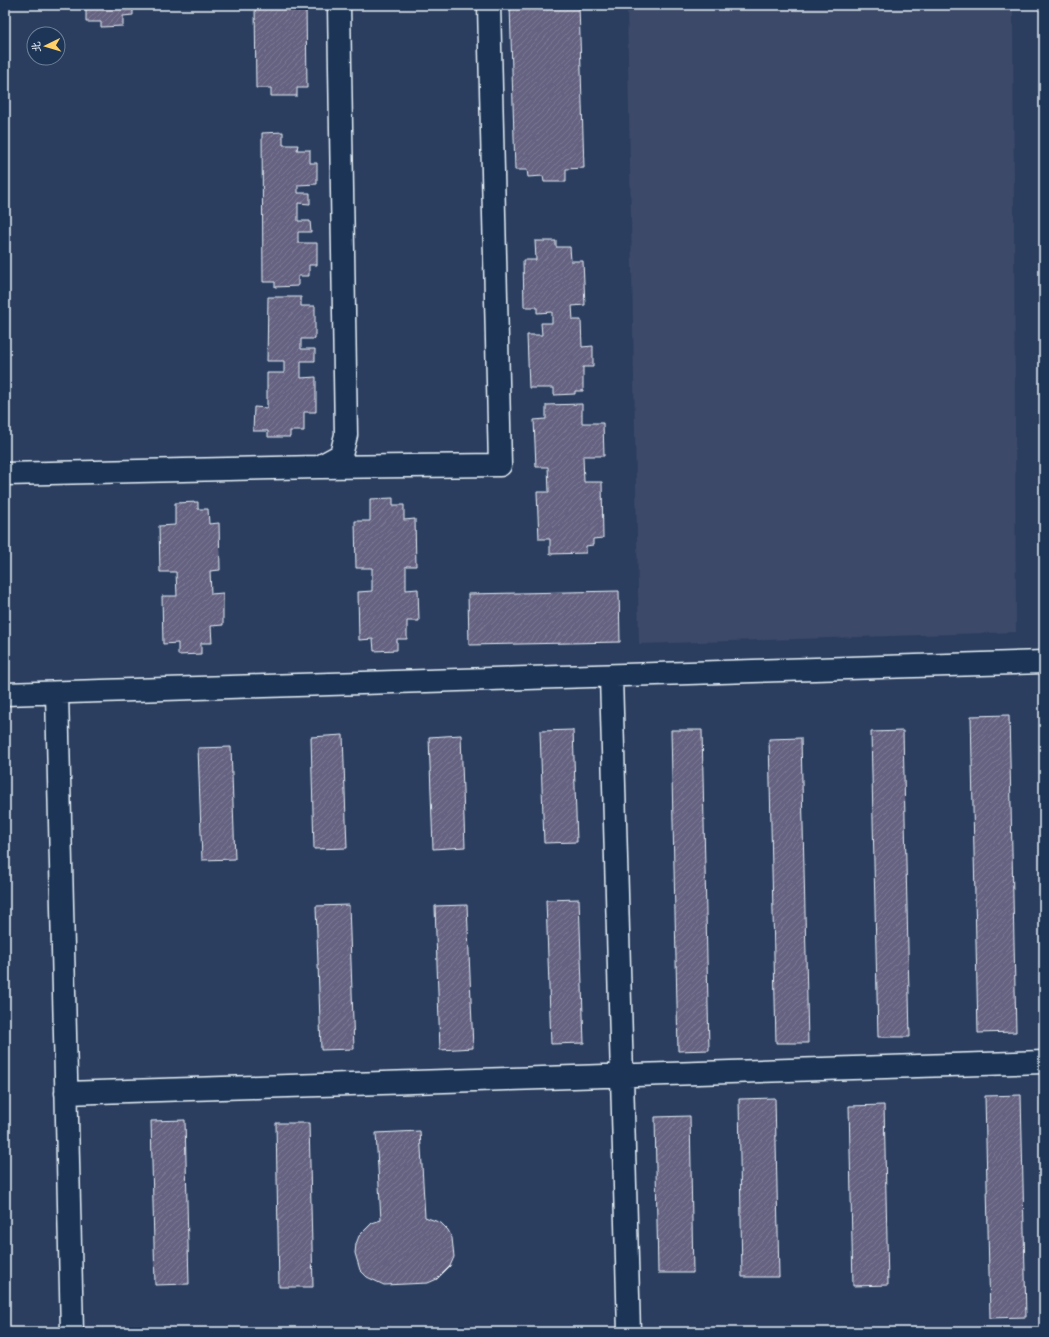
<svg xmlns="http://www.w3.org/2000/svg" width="1049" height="1337" viewBox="0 0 1049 1337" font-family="Pangolin,'LXGW WenKai TC',sans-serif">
  <defs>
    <pattern id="building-hatch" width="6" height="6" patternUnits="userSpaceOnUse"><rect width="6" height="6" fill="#656281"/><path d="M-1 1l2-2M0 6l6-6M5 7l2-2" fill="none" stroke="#7b7994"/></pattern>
  </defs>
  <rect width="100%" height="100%" fill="#2b3e5f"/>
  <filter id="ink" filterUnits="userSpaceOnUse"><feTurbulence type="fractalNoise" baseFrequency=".025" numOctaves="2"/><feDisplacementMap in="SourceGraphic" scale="8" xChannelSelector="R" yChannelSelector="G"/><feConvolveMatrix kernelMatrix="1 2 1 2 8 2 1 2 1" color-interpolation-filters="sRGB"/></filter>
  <g filter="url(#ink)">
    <path fill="#3c4969" d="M627 5H1013L1016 632 639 644Z"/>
    <path fill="url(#building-hatch)" stroke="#e8f1f8" d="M86 5H139H133V15L123 16V26L101 27V22H86Z
      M255 5H306L307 88H297V96H271V88H256Z
      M510 5H579L584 168 566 169V182H544L543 176 528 177 527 170H515Z
      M283 132V145H298L297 150H310V163H317V184L298 185V193H310V204L298 203V221H310L311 232H298V243H317V265H309V276H298V286L275 287V282H263L262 133Z
      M535 241H556V247H570L571 261H583L585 305 572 306 573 320H581L582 347 593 346V367H583V391H575V394L554 395V388H529L527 335H542L541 323H552V312L537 313V307H524L523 260H536Z
      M5 250H7V268H5Z
      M268 297H301V306H315V339H301V349H315V361H301V378L316 377V412H304V431H290V437H268V431H253L254 407 267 408V373H284V361H267Z
      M582 404V423H603L604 456H583L584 482H602L603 538 593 539V545L586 546V553L550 554V539H539L537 492H549L548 467H536L534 420 546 419V405Z
      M393 498V505H404V520L415 519 416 566H406V590L418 589 419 621H407V639H397V650L374 651 373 639 359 640 358 592 372 591V568H356L355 521H370V499Z
      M198 502V509H208L209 524 219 523 220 570 210 571 211 594 223 593V625L211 626 212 643H201V654L178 655V643L163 644 162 596H177L176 572H160L159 526 175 525V503Z
      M619 591 620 642 469 645 468 594Z
      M1009 715 1016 1032 978 1033 971 716Z
      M573 730 577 842 544 843 540 731Z
      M671 730H702L709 1050 678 1051Z
      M903 731 910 1037H878L871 732Z
      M343 735 347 848 314 849 311 737Z
      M461 735 465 847 433 849 429 737Z
      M801 738 808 1043H776L769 739Z
      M231 747 235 859 202 860 198 748Z
      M579 899 584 1043 551 1044 546 900Z
      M349 905 354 1049 321 1050 316 906Z
      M467 905 473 1048 440 1050 435 906Z
      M1021 1095 1026 1317 990 1318 985 1096Z
      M775 1098 779 1277H742L739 1099Z
      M884 1105 888 1285 853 1286 849 1106Z
      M690 1116 693 1273H658L655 1117Z
      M185 1120 189 1284 155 1285 151 1121Z
      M276 1123H309L313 1287H279Z
      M420 1131 425 1217 441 1223 448 1230 452 1238 454 1257 450 1266 437 1279 428 1283 384 1285 367 1277 360 1270 355 1253 356 1244 359 1236 372 1223 381 1220 376 1133Z
      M869 1330V1332H844V1331Z"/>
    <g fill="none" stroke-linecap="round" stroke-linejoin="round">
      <defs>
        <path id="minor" d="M320 467 500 465 489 5
          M5 474 319 467 341 455 346 435 339 5
          M611 676 629 1332
          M57 693 72 1332
          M5 694 1044 662
          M66 1093 1044 1062"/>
      </defs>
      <use href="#minor" stroke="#e8f1f8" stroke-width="25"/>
      <use href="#minor" stroke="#1d3557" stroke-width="22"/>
    </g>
  </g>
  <rect width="1049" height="1337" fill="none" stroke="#1d3557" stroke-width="20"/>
  <rect x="10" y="10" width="1029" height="1317" fill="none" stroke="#e8f1f8" stroke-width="1.5" filter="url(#ink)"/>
  <g transform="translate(46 46) rotate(265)"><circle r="19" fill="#1d3557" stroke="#6e8097"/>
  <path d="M0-3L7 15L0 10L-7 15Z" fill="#ffd166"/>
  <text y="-6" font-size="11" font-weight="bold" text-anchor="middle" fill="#e8f1f8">北</text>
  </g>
</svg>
